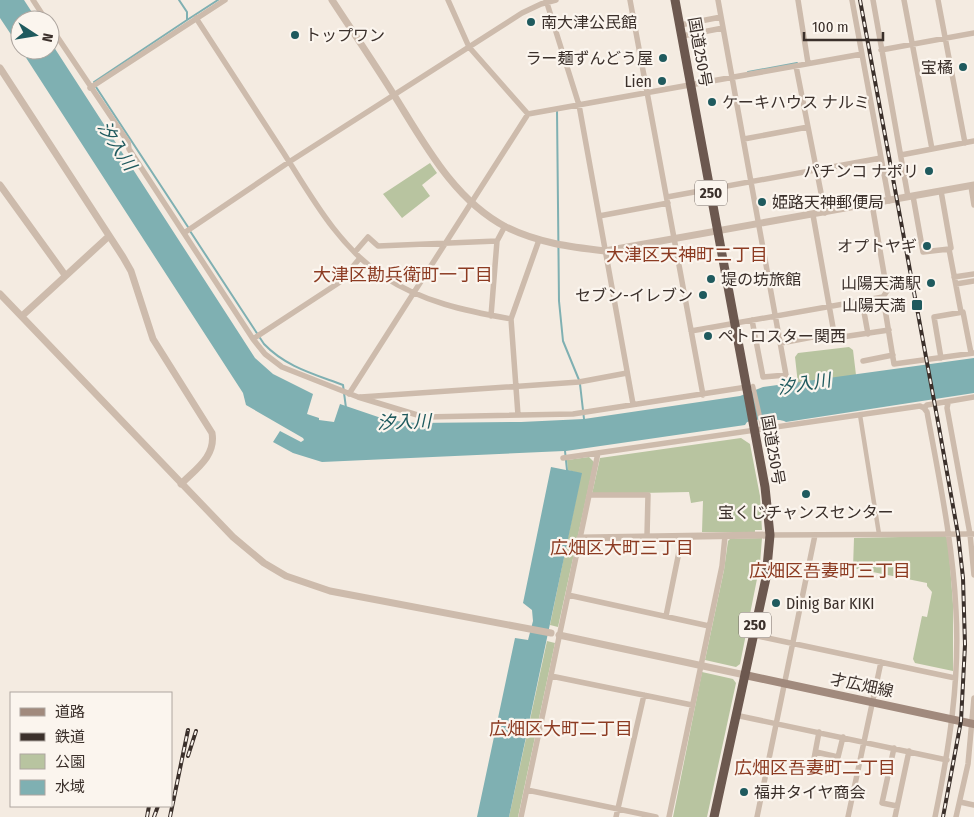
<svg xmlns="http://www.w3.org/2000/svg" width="974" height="817" viewBox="0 0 974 817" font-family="'Fira Sans Condensed','Noto Sans JP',sans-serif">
  <rect width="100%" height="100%" fill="#f4ebe1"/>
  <path fill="#b8c4a0" d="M430 163 437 173 422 185 430 196 402 218 383 194Z
    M849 347 853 350 856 375 798 384 795 357 798 353Z
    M741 438 750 444 760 496 762 530H755V532H702L703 501 691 503 689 492 592 494 600 458Z
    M589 457 594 462 558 627 550 625 581 474 568 470 567 460Z
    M945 536 948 539 953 604V671L915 663 913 659 922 616 927 617 932 592 927 586V583L853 568 854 538Z
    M762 538 760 564 740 664 736 667 705 660 724 570 728 541 730 539Z
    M547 641 555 643 518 817H509Z
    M702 672 733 679 736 683 707 817H673Z"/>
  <path fill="#7fb0b2" d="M0 0H24L37 20H20V48L0 18Z
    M50 41 255 358 273 374 313 394 307 414 319 418V420L334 422 340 404 387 420 416 423 521 422 584 419 740 396 763 387 974 358V393L786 422C778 417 769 423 761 419L747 422 745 425 566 451 568 470 582 473 509 817H477L515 638 528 640 533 621 532 610 523 603 551 467 566 470 564 451 322 462 293 453 273 442 280 431 301 442 304 440 303 438 246 405 243 393 21 50H50Z"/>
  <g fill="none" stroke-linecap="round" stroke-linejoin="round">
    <path stroke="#7fb0b2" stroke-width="2" d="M187 20 218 0
      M748 72 797 63
      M94 82 187 20V12L179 0
      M96 87 188 227
      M557 110 559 301 563 341 579 380
      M190 231 264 344C286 367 314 374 343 385L346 408
      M580 384 584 419"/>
    <path stroke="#cdbbac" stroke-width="4.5" d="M753 386 763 430
      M860 415 879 534"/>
    <path stroke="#cdbbac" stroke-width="5.5" d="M33 0 46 20
      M448 0 469 47 528 114
      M546 0 579 105 633 404
      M630 0 703 395
      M718 0 786 375 763 377 752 320
      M798 0 808 63
      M852 0 889 201
      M873 0 908 197
      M904 0 932 149
      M938 0 965 143
      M196 18C225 63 254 108 283 152 311 196 338 246 383 276 422 302 466 311 511 319
      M680 25 721 17
      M50 26 128 142 129 149 253 339 265 354 282 367 358 397 424 417 573 414 747 387
      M682 36 723 28
      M881 50 974 33
      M796 66 825 213
      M90 88 225 0
      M744 139 808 127
      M901 155 974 141
      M971 186 974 205
      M913 196 923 252 949 249 951 248 941 191
      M667 197 881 158
      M872 204 887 291 883 297 894 364 974 353
      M813 215 834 333
      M599 216 668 203
      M184 233 289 162 522 13 541 4 556 0
      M949 249 961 312
      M355 252 368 237 378 246 497 241
      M954 277 974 274
      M956 284 974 281
      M862 301 868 334
      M491 316 497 241 505 226
      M691 331 883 297
      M253 339 340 282 360 258
      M781 343 834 333 842 337 889 330
      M941 358 934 317 963 312 971 353
      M863 361 893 355
      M349 394 528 114 862 54
      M361 397 579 382 627 373
      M948 403 947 408 970 534 974 575
      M924 408 927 412C939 478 953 544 956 611 960 680 949 749 935 817
      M518 415 511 319 539 240
      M563 458 920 406 924 408 927 405 974 397
      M589 495H648L647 536
      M770 535 974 534
      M568 595 709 626
      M666 616 682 537
      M753 635 955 678
      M551 676 692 705
      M735 715 947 760
      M894 748 882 803 897 806
      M816 752 838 757 843 737
      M813 764 819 732
      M527 790 656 817
      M960 802 974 805
      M521 817 598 453
      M616 817 644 695
      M669 817 722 566 725 536
      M757 817 815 535
      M848 817 881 662
      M895 817 909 751
      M956 817 968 764 974 698"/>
    <path stroke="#cdbbac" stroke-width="7" d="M332 0C353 32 374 63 394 95 424 143 454 200 506 227 538 243 571 247 605 251L974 185
      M0 68 123 257 131 271 153 339 212 433C216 456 196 469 181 484
      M0 185 65 275
      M0 294 233 537 264 563 286 576 330 591 551 633
      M22 316 109 236
      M580 538 770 535
      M559 635 745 675"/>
    <path stroke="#a18a7d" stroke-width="8" d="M745 675 974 724"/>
    <path stroke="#6c584f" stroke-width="9" d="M675 0 765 487 770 535 766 578 714 817"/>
    <defs>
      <path id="rail" d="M860 0 938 422 958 534 963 578 965 645 961 721 943 817
        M188 756 196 731
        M147 817 149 806
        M154 817 158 806
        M170 817 188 730"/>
    </defs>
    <use href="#rail" stroke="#3b302b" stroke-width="4"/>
    <use href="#rail" stroke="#fbf5ee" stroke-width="2" stroke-dasharray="5.5" stroke-linecap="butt"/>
  </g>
  <g fill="#1f5a5e" stroke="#fbf5ee" stroke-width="2">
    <circle cx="531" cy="22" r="5"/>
    <circle cx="295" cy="35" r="5"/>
    <circle cx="663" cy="58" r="5"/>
    <circle cx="963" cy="67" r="5"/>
    <circle cx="662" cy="81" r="5"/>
    <circle cx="712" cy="102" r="5"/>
    <circle cx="929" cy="171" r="5"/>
    <circle cx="762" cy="202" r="5"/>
    <circle cx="927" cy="246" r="5"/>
    <circle cx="711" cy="279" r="5"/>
    <circle cx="931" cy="283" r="5"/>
    <circle cx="703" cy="295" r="5"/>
    <rect x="911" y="299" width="12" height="12" rx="2.5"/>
    <circle cx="708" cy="336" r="5"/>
    <circle cx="806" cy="494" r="5"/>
    <circle cx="776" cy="603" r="5"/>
    <circle cx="744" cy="792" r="5"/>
  </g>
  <g text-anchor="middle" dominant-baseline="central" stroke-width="4.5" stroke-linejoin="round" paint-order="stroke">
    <g fill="#fbf5ee" stroke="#756b66" stroke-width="1">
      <rect x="695" y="180.5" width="32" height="25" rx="4"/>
      <rect x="739" y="612.5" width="32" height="25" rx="4"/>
    </g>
    <g font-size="15" font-weight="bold" fill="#3b302b">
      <text x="711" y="193">250</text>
      <text x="755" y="625">250</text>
    </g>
    <g font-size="16" fill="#3b302b" stroke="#fbf5ee" text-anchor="start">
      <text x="541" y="22">南大津公民館</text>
      <text x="305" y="35">トップワン</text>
      <text x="653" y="58" text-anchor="end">ラー麺ずんどう屋</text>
      <text x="953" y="67" text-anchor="end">宝橘</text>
      <text x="652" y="81" text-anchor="end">Lien</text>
      <text x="722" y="102">ケーキハウス ナルミ</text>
      <text x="919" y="171" text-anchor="end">パチンコ ナポリ</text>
      <text x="772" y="202">姫路天神郵便局</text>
      <text x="917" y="246" text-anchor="end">オプトヤギ</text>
      <text x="721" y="279">堤の坊旅館</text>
      <text x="921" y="283" text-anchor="end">山陽天満駅</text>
      <text x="693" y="295" text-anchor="end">セブン-イレブン</text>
      <text x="906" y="305" text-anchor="end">山陽天満</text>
      <text x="718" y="336">ペトロスター関西</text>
      <text x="806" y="512" text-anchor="middle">宝くじチャンスセンター</text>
      <text x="786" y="603">Dinig Bar KIKI</text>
      <text x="754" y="792">福井タイヤ商会</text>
    </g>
    <g font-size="16" fill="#3b302b" stroke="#fbf5ee">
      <text transform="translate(700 52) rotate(80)">国道250号</text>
      <text transform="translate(773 450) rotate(80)">国道250号</text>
      <text transform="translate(862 685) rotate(12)">才広畑線</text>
    </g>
    <g font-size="18" font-style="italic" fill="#1f5a5e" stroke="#fbf5ee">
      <text transform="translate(117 146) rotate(57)">汐入川</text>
      <text transform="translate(804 384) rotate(-9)">汐入川</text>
      <text transform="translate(404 422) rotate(-2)">汐入川</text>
    </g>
    <g font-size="18" fill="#8c3b22" stroke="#fbf5ee">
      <text x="687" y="255">大津区天神町二丁目</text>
      <text x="403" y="275">大津区勘兵衛町一丁目</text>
      <text x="622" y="548">広畑区大町三丁目</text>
      <text x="830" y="571">広畑区吾妻町三丁目</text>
      <text x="561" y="729">広畑区大町二丁目</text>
      <text x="815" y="768">広畑区吾妻町二丁目</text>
    </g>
  </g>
  <rect x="10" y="692" width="162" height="115" fill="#fbf5ee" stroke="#aea6a0"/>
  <rect x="20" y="708" width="25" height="8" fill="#a18a7d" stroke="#aea6a0"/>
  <text x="55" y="717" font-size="15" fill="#3b302b">道路</text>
  <rect x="20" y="733" width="25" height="8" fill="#3b302b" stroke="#aea6a0"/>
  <text x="55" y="742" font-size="15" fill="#3b302b">鉄道</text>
  <rect x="20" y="754" width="25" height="15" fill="#b8c4a0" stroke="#aea6a0"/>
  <text x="55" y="767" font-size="15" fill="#3b302b">公園</text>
  <rect x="20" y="780" width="25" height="15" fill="#7fb0b2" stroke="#aea6a0"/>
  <text x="55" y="792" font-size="15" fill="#3b302b">水域</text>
  <g transform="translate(35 35) rotate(102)"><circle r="24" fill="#fbf5ee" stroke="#aea6a0"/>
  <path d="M0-4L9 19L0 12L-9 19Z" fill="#1f5a5e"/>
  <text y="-8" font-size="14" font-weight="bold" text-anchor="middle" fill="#3b302b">N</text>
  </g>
  <path d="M804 32v8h79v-8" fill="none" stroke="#3b302b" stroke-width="2.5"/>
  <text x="812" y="32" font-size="15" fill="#3b302b" stroke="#fbf5ee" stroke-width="4" paint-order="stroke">100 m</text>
</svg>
